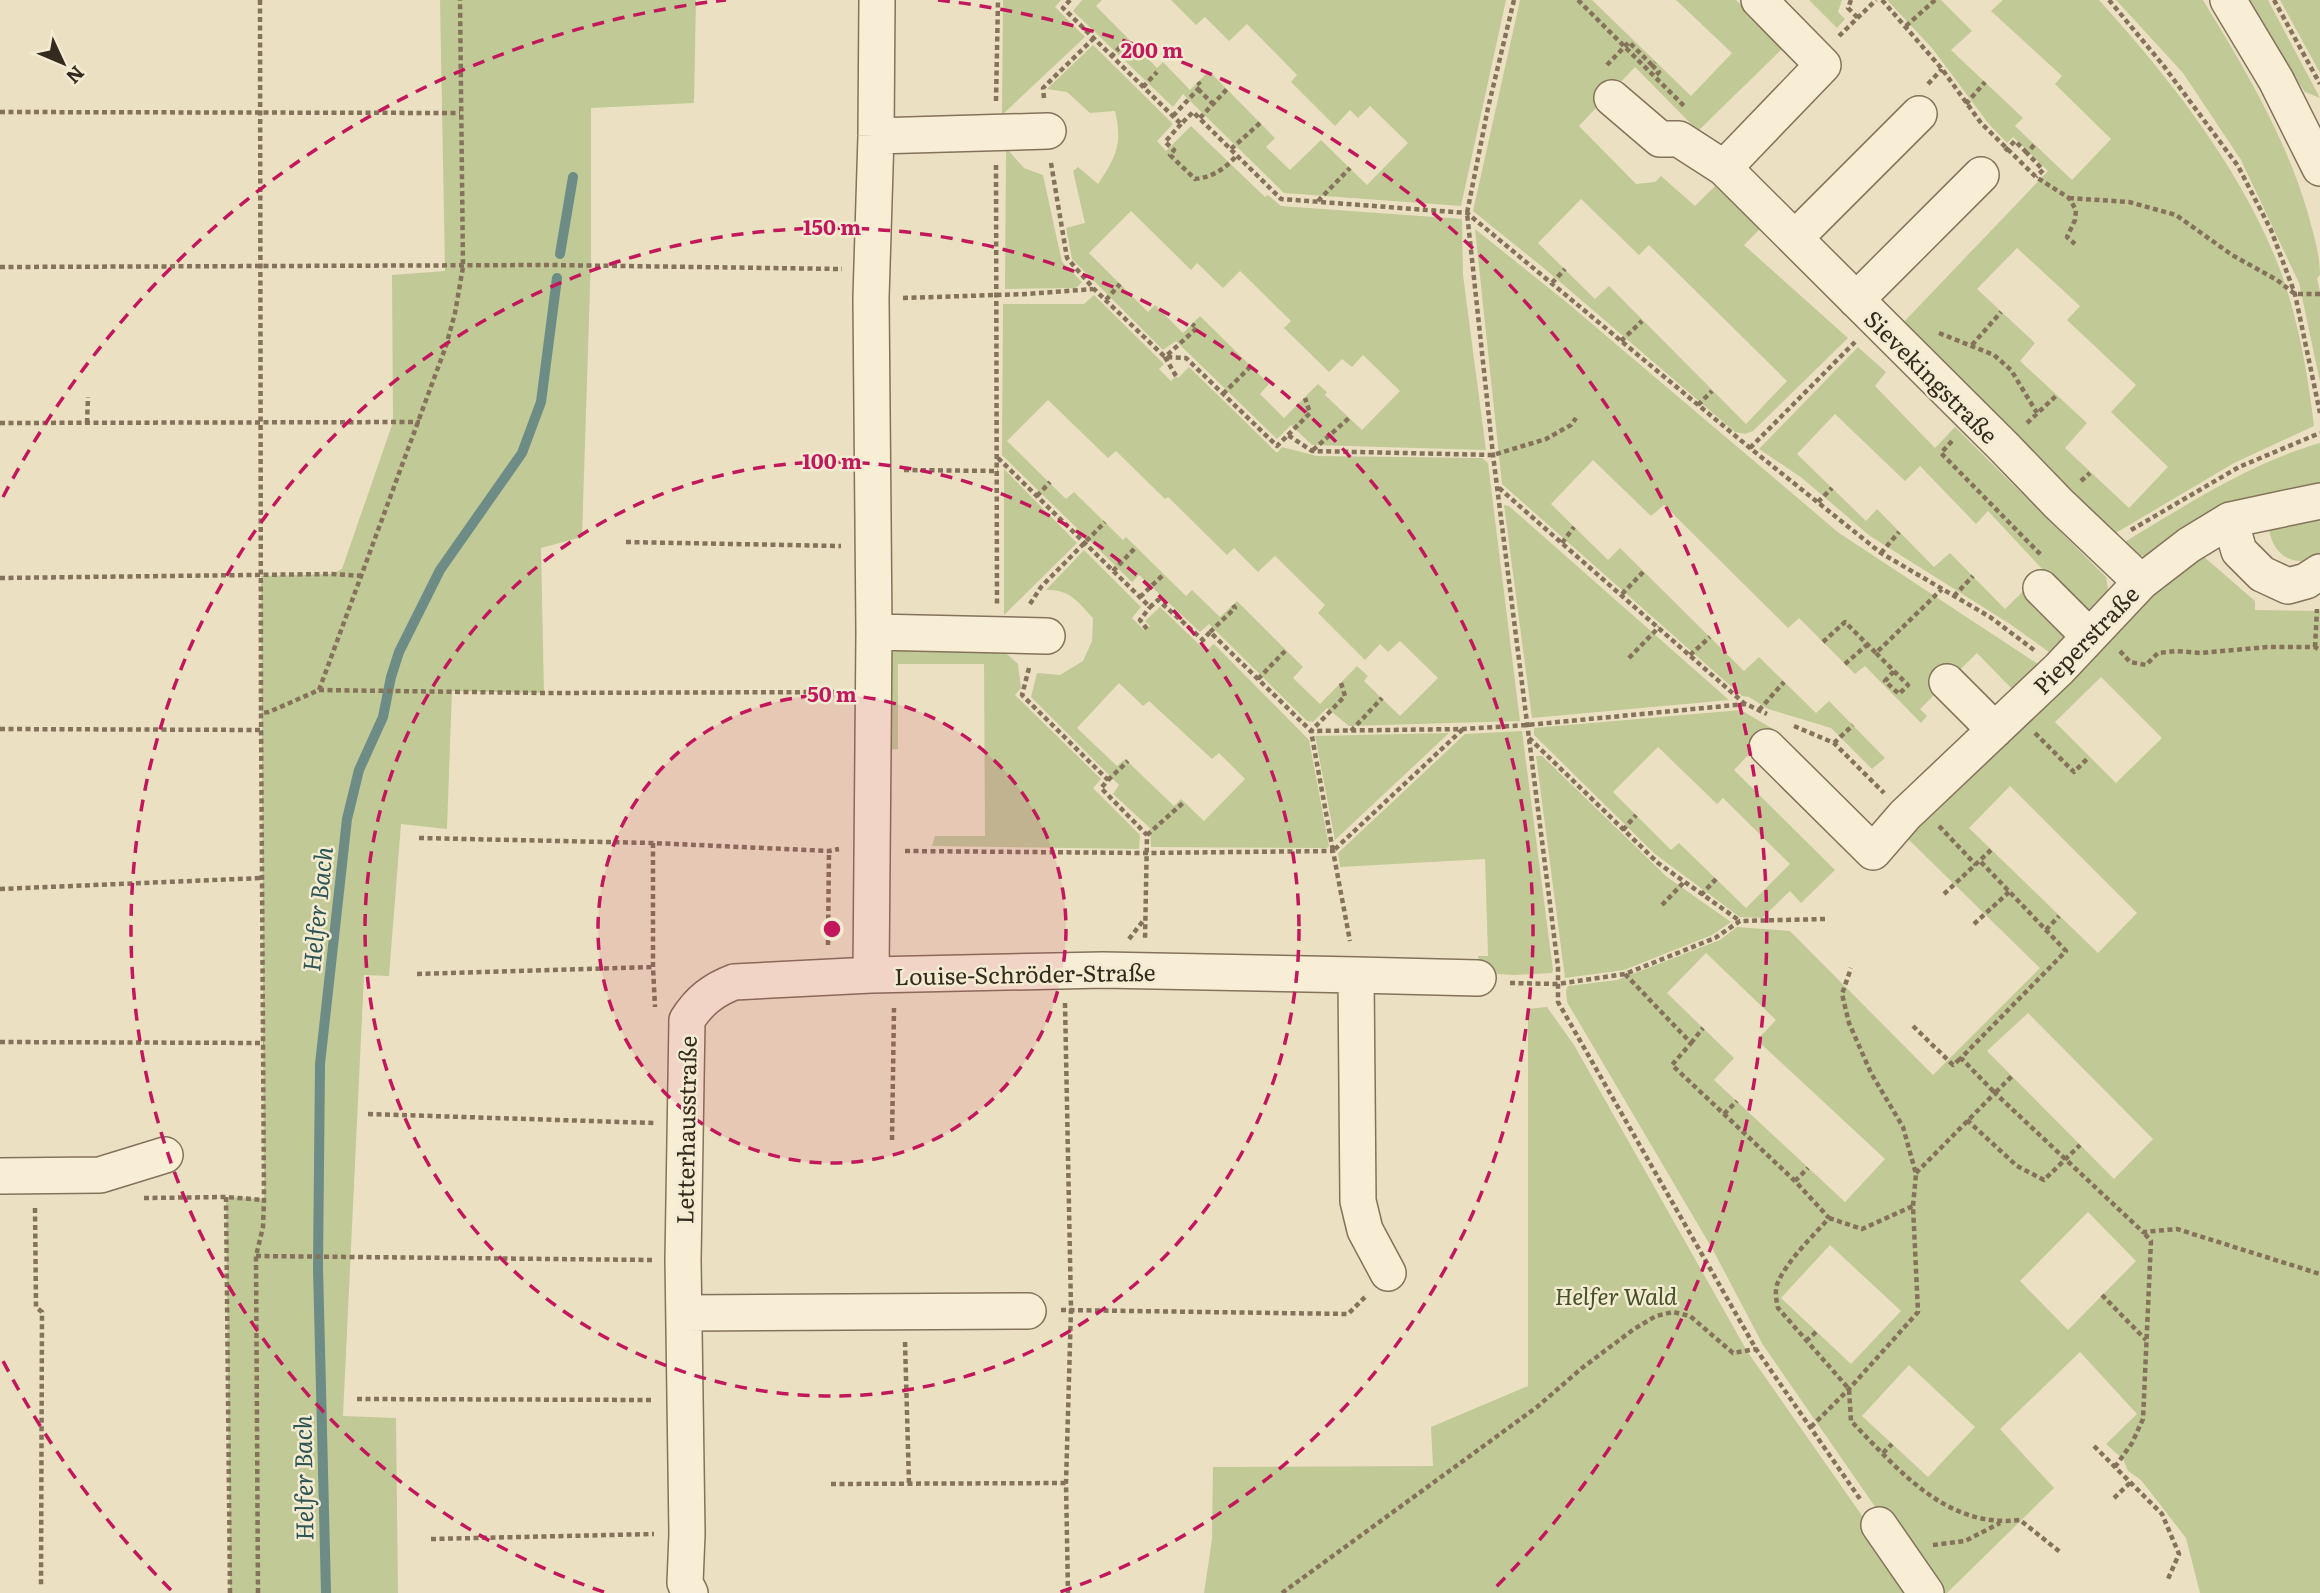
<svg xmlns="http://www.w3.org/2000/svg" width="2320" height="1593" viewBox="0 0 2320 1593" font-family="Literata,serif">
  <rect width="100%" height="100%" fill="#ebe1c2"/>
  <path fill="#c1c997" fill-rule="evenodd" d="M440 0H696L694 103 591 108V257L582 537 541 548 544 693 452 691 447 829 401 824 389 976 364 975 343 1416 396 1418 398 1593H230L226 1197 264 1199 261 576 332 574 342 569 393 422 392 275 445 271Z
    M1003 0H1061L1055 7 1085 37 1002 115Z
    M1082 0H1102L1096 6 1157 68 1163 62 1190 90 1209 71 1275 138 1266 147 1290 170 1321 140 1367 185 1408 143 1370 106 1358 118 1350 110 1335 126 1291 82 1297 75 1247 24 1229 41 1205 17 1196 25 1171 0H1506L1461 206 1284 193 1183 94 1173 107 1073 11Z
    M1520 0H1592L1691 96 1732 53 1676 0H1736L1783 48 1698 131 1635 67 1579 126 1636 184 1655 182 1661 176 1695 206 1715 186 1760 229 1744 245 1848 338 1753 431 1745 434 1735 432 1545 269 1473 211ZM1581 199 1639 255 1649 245 1787 381 1746 424 1609 286 1595 299 1538 243Z
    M1809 0H1842L1838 12 1845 19 1837 28Z
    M1887 0H1941L1972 31 1951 50 2023 118 2015 126 2072 180 2111 139 2055 84 2062 76 1991 11 2003 0H2099C2170 78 2246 175 2282 275 2299 323 2308 376 2314 426L2234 463 2109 537 1900 326 2048 171 2013 137 2007 143 1988 123 1932 48ZM2017 248 2080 306 2067 320 2136 385 2111 412 2168 467 2129 508 2065 448 2087 423 2020 361 2035 343 1977 289Z
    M2116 0H2203C2245 69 2287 139 2309 217 2314 237 2320 255 2320 275L2317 278 2320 292V382L2299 283 2241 160 2183 73Z
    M2248 0H2268L2320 98 2305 92 2287 66Z
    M2280 0H2320V73Z
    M1093 45 1173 124 1157 141 1166 151 1191 126 1265 197 1268 195 1281 206 1462 219 1463 275 1486 450 1312 445 1291 425 1277 439 1176 341 1163 350 1072 259 1066 228 1085 223 1073 171 1078 167 1098 184C1116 157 1123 144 1115 111L1090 113 1067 92 1047 89ZM1131 211 1191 270 1197 263 1223 288 1240 271 1291 321 1284 328 1329 372 1342 359 1352 367 1363 355 1400 391 1362 430 1325 395 1327 392 1318 384 1284 418 1260 394 1269 384 1200 316 1183 333 1155 305 1148 312 1089 253Z
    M1006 148 1024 168 1043 175 1062 262 1082 282 1076 288 1005 289Z
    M1475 229 1565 301 1839 533 2041 666 2013 690 1977 653 1920 709 1927 716 1921 723 1865 666 1855 674 1799 618 1788 628 1664 505 1651 516 1593 460 1551 504 1608 560 1620 548 1744 671 1759 657 1816 713 1829 701 1885 758 1872 769 1831 728 1768 709 1749 697 1742 696 1502 484Z
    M1094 295 1164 364 1159 369 1171 381 1176 376 1178 378 1189 367 1277 453 1282 447 1317 456 1482 458 1488 463 1520 721 1349 726 1327 708 1313 722 1307 721 1209 624 1200 632 1139 575 1132 582 1002 455 1003 304H1084ZM1048 400 1108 458 1116 451 1165 499 1168 497 1227 555 1234 548 1258 572 1275 556 1325 605 1318 613 1365 660 1380 644 1388 652 1400 641 1438 678 1400 716 1364 681 1368 676 1357 666 1320 704 1293 678 1303 667 1237 601 1220 617 1192 590 1186 596 1126 537 1123 540 1074 492 1066 499 1007 441Z
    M1858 347 1886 372 1875 386 1935 448 1955 427 2106 577 2108 589 2104 600 2055 652H2049L2010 624 1870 536 1802 478 1759 449ZM1835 414 1905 481 1920 466 1976 524 1988 511 2044 571 2005 609 1950 553 1934 567 1877 509 1866 521 1797 454Z
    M2320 443V484L2264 495 2214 512 2146 556 2129 554 2118 546C2182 508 2247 464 2320 443Z
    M1004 469 1077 543 1004 615Z
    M1504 505 1509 506 1729 700 1532 718Z
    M2320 515V556C2291 570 2271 553 2268 524Z
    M1084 550 1141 607 1132 618 1145 631 1150 626 1145 621 1160 607 1206 651 1214 644 1309 740 1329 846 1327 848 1151 847 1150 828 1113 794 1119 785 1031 697 1037 673 1060 675 1083 661 1092 641 1093 618C1078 602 1070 589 1046 590ZM1119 683 1143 706 1149 701 1212 759 1219 753 1245 779 1204 821 1181 799 1174 806 1125 759 1117 766 1077 728Z
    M2203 556 2255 601V610L2320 611V1593H2200L2186 1538 2141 1480 2128 1471 2123 1459 2106 1444 2137 1414 2080 1352 2000 1429 2054 1488 1947 1593H1945L1885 1521 1763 1345 1713 1250 1567 1002 1566 990 1568 986 1617 980 1720 940 1737 927 1790 931 1933 1075 2040 968 1907 838 2108 641 2160 587ZM2101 677 2162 738 2116 783 2055 722ZM2010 786 2137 913 2098 953 1969 828ZM1706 953 1776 1020 1757 1040 1885 1159 1845 1202 1714 1080 1734 1058 1667 993ZM2028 1013 2153 1139 2114 1179 1987 1051ZM2088 1212 2136 1261 2068 1330 2020 1281ZM1830 1245 1901 1311 1851 1364 1781 1298ZM1909 1365 1975 1427 1928 1477 1862 1416Z
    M897 645 998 646 1018 664 1021 688 1015 695 1101 779 1093 788 1140 835 1139 849 932 846 935 836H985L984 664H898V749L887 750 888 661Z
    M1741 710 1773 729 1734 770 1835 870 1801 903 1790 891 1762 918 1740 917 1655 854 1534 735V728ZM1658 747 1717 804 1723 798 1790 864 1746 908 1679 843 1671 850 1613 792Z
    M1522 731 1553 970 1552 973 1514 975 1482 973 1478 956H1488L1485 859 1340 867 1338 853 1465 734Z
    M1449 733 1335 840 1315 736Z
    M1536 756H1542L1667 877 1731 922 1712 935 1624 970 1565 978Z
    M1547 1007 1574 1045 1747 1351 1916 1593H1204L1212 1539 1213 1467 1433 1466 1431 1427 1528 1386V1009Z"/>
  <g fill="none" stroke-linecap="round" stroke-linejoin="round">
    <path stroke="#6c8c85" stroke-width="10" d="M560 254 573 177
      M326 1593 318 1267 320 1064 347 819 359 770 383 717 391 677 399 652 440 570 522 453 541 402 557 278"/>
    <defs>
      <path id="minor" d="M877 0 876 136 871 298 874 632 871 975 1103 970 1356 975 1358 1201 1365 1230 1388 1273
        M2228 0 2276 80 2320 168
        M1612 98 1660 139H1679L1724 168 2004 447 2058 503 2141 582
        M876 136 1048 131
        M1724 168 1823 65 1759 0
        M1795 238 1919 114
        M1856 300 1981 175
        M2230 520 2239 551 2262 574 2288 586 2306 581 2320 572
        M2041 588 2089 636
        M874 632 1047 636
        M1947 682 1995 730
        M1767 747 1873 852 1905 815 2059 669 2141 582 2189 545 2230 520 2320 501
        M1356 975 1478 978
        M0 1176 100 1175 165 1155
        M684 1313 1028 1311
        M1879 1525 1926 1593
        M690 1593 685 1583 687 1534 683 1260 687 1020C699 1001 713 990 734 982L871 975"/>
    </defs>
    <use href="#minor" stroke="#84725a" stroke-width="38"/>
    <path stroke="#84725a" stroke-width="4.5" stroke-dasharray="5 3.5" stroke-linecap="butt" d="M260 0 261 713
      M1070 0 1063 8 1181 124 1193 112 1281 199 1467 213 1750 448 1881 553 1990 617 2034 650
      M1514 0 1488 108 1467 213 1493 455 1558 967V1002L1756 1349 1860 1499
      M1578 0 1684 106
      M1851 0 1848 8 1858 18
      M1882 0 1942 69 1981 123 2036 177 2069 198 2076 210 2075 220 2067 237 2075 244
      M2109 0 2163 65 2238 166 2271 230 2295 294 2320 413
      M2274 0 2320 84
      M1906 26 1935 0
      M1839 36 1876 0
      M1111 57 1128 38
      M1607 65 1629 42 1652 65 1655 62
      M1652 65 1659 72 1654 77
      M1928 84 1942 69
      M1143 87 1157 72
      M1198 89 1213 104
      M1044 98 1043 88 1093 39
      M996 101 998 0
      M1966 104 1985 82
      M0 112 460 113
      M1173 116 1201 86 1198 82
      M1200 118 1227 89
      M1181 124 1165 142 1174 150 1170 155 1195 179C1213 177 1225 169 1237 155
      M2034 145 2027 153 2043 170 2036 177
      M1231 149 1260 123
      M2005 151 2015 141 2027 153
      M1051 163 1067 258 1094 289 1165 357 1186 358 1277 446 1288 435 1312 451 1493 455 1546 439 1571 425 1576 418
      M996 165 997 605
      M2069 198 2129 202 2176 215 2232 255 2277 280 2295 294H2320
      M1318 201 1350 168
      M0 267 549 265 842 269
      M1552 283 1565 269
      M903 298 1027 294 1093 289
      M1106 300 1120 284
      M1939 333 1994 355 2011 370 2037 413
      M1621 341 1642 321
      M1972 345 2001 312
      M1176 376 1165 357 1197 328 1192 324
      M1223 394 1251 366
      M1698 405 1712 391
      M0 423 420 422
      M87 423 88 397
      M2027 423 2057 395
      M1288 435 1310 413 1305 398
      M1952 441 1941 453 2041 555
      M1750 448 1855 342
      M1313 450 1349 418
      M998 458 1150 607 1158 600 1203 640 1210 632 1311 731 1463 729 1527 725 1746 704 1767 714
      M904 470 998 471
      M2081 481 2090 473
      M1499 488 1745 704
      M1037 496 1050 482
      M1818 502 1832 488
      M2131 530 2239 467 2320 433
      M626 542 841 546
      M1562 543 1574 527
      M1881 553 1899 532
      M1113 571 1136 547
      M0 578 332 574 363 576
      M1622 594 1644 571
      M1954 596 1973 576
      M1140 597 1164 574
      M1030 604 1041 587 1105 522
      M1147 629 1140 620 1150 607
      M1210 632 1235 608 1233 605
      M1823 642 1845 622 1876 653 1942 589
      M2315 647 2317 609
      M2120 651 2130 662 2146 665 2158 653 2176 651 2201 653 2267 647H2315L2320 650
      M1876 653 1908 685 1899 694 1885 681 1894 671
      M1690 655 1710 637
      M1629 658 1659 627
      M1845 664 1868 644
      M1029 668 1022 695 1108 780 1101 788 1147 835 1145 940
      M1258 679 1286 650
      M1341 683 1345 696 1311 731 1333 851 1463 729
      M319 690 544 693 840 692
      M1759 710 1784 682
      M1794 726 1834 743 1884 793
      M0 729 261 730
      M1351 731 1382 698
      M2035 733 2074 772 2089 757
      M1529 738 1658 863 1740 921
      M1834 743 1853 725
      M1108 780 1128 761
      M1939 826 1976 865
      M1623 830 1636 815
      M1147 835 1184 802
      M419 838 653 843 829 851 839 849
      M653 843V967L655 1007
      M905 851 1146 853 1333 851 1350 941
      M1981 862 2066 951 1961 1058 1995 1093 2012 1076
      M0 889 262 878
      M1944 894 1991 850
      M1701 895 1716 879
      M1662 905 1684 882
      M1974 924 2009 892
      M2046 930 2059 916
      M1129 939 1143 921
      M828 945 829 851
      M417 974 653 967
      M1625 974 1691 1043 1672 1065 1795 1181 1829 1218C1813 1236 1789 1259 1779 1280 1774 1289 1776 1299 1778 1308L1849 1389 1851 1421C1898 1469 1946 1529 2020 1520L2060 1552
      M1510 983 1558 984 1625 974 1715 938 1740 921 1825 919
      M1065 1003 1071 1309 1066 1483 1068 1593
      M1913 1026 1953 1065 1961 1058
      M0 1042 264 1043
      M1691 1043 1703 1028
      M368 1114 654 1123
      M1724 1114 1737 1101
      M1967 1120 2017 1166 2044 1180 2080 1145
      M892 1140 894 1008
      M1916 1173 1995 1093 2143 1232 2177 1229 2320 1274
      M1795 1181 1808 1168
      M226 1197 230 1593
      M144 1198 226 1197 264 1200
      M35 1208 36 1307 42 1312 41 1586
      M1829 1218 1862 1229 1913 1206
      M256 1256 652 1260
      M2102 1295 2146 1340
      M1061 1310 1348 1314 1366 1296
      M1806 1341 1816 1332
      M905 1342 909 1484
      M357 1399 654 1400
      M1811 1427 1849 1389 1918 1312 1913 1206 1916 1174 1903 1127 1871 1073 1849 1023 1842 994 1851 968
      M2094 1446 2162 1514 2179 1554 2168 1579
      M1883 1453 1892 1444
      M2115 1467 2132 1443 2143 1419 2151 1241 2144 1233
      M831 1484 1066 1483
      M2114 1498 2131 1482
      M431 1539 654 1534
      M1933 1545 1965 1541 2000 1523
      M258 1593 256 1256 263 1227 264 1200 261 713 269 712 319 690 446 346 455 313 463 267 460 0
      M1282 1593 1537 1407 1582 1368 1634 1329 1656 1316 1673 1312 1690 1316 1733 1353 1756 1349"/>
    <use href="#minor" stroke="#f7eed5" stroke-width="35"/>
  </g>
  <circle cx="832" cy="929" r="234" fill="#c2185b" fill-opacity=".12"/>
  <g fill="none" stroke="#c2185b" stroke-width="3.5" stroke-dasharray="12 9">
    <circle cx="832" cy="929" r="234"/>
    <circle cx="832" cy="929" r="467"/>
    <path d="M604 1592A701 701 0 1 1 1060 1592"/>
    <path d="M171 1590A935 935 0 0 1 3 1361M3 497A935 935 0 0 1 726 0M938 0A935 935 0 0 1 1493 1590"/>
  </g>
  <g text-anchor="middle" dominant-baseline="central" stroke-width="5" stroke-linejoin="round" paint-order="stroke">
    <g font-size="23" fill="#352a1e" stroke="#f3ebd2">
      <text transform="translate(1932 376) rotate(45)">Sievekingstraße</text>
      <text transform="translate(2085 639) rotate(-46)">Pieperstraße</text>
      <text transform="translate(1025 973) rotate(-1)">Louise-Schröder-Straße</text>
      <text transform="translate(685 1130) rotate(-89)">Letterhausstraße</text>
    </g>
    <g font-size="23" font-style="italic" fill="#445026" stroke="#f3ebd2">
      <text x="1616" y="1295">Helfer Wald</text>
    </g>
    <g font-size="24" font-style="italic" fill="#2e5453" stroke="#f3ebd2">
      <text transform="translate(316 909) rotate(-84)">Helfer Bach</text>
      <text transform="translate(302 1478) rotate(-91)">Helfer Bach</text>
    </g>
  </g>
  <circle cx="832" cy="929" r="10" fill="#c2185b" stroke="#f3ebd2" stroke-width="3.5"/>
  <g font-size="21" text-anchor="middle" font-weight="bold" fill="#c2185b" stroke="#f3ebd2" stroke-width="5" stroke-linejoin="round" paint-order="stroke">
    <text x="1152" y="58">200 m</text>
    <text x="832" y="235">150 m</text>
    <text x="832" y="469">100 m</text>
    <text x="832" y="702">50 m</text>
  </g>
  <g transform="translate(63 63) rotate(134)" stroke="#f3ebd2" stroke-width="5" paint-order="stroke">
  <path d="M0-5L12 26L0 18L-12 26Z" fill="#352a1e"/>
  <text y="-10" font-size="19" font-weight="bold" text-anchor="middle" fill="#352a1e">N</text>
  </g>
</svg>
